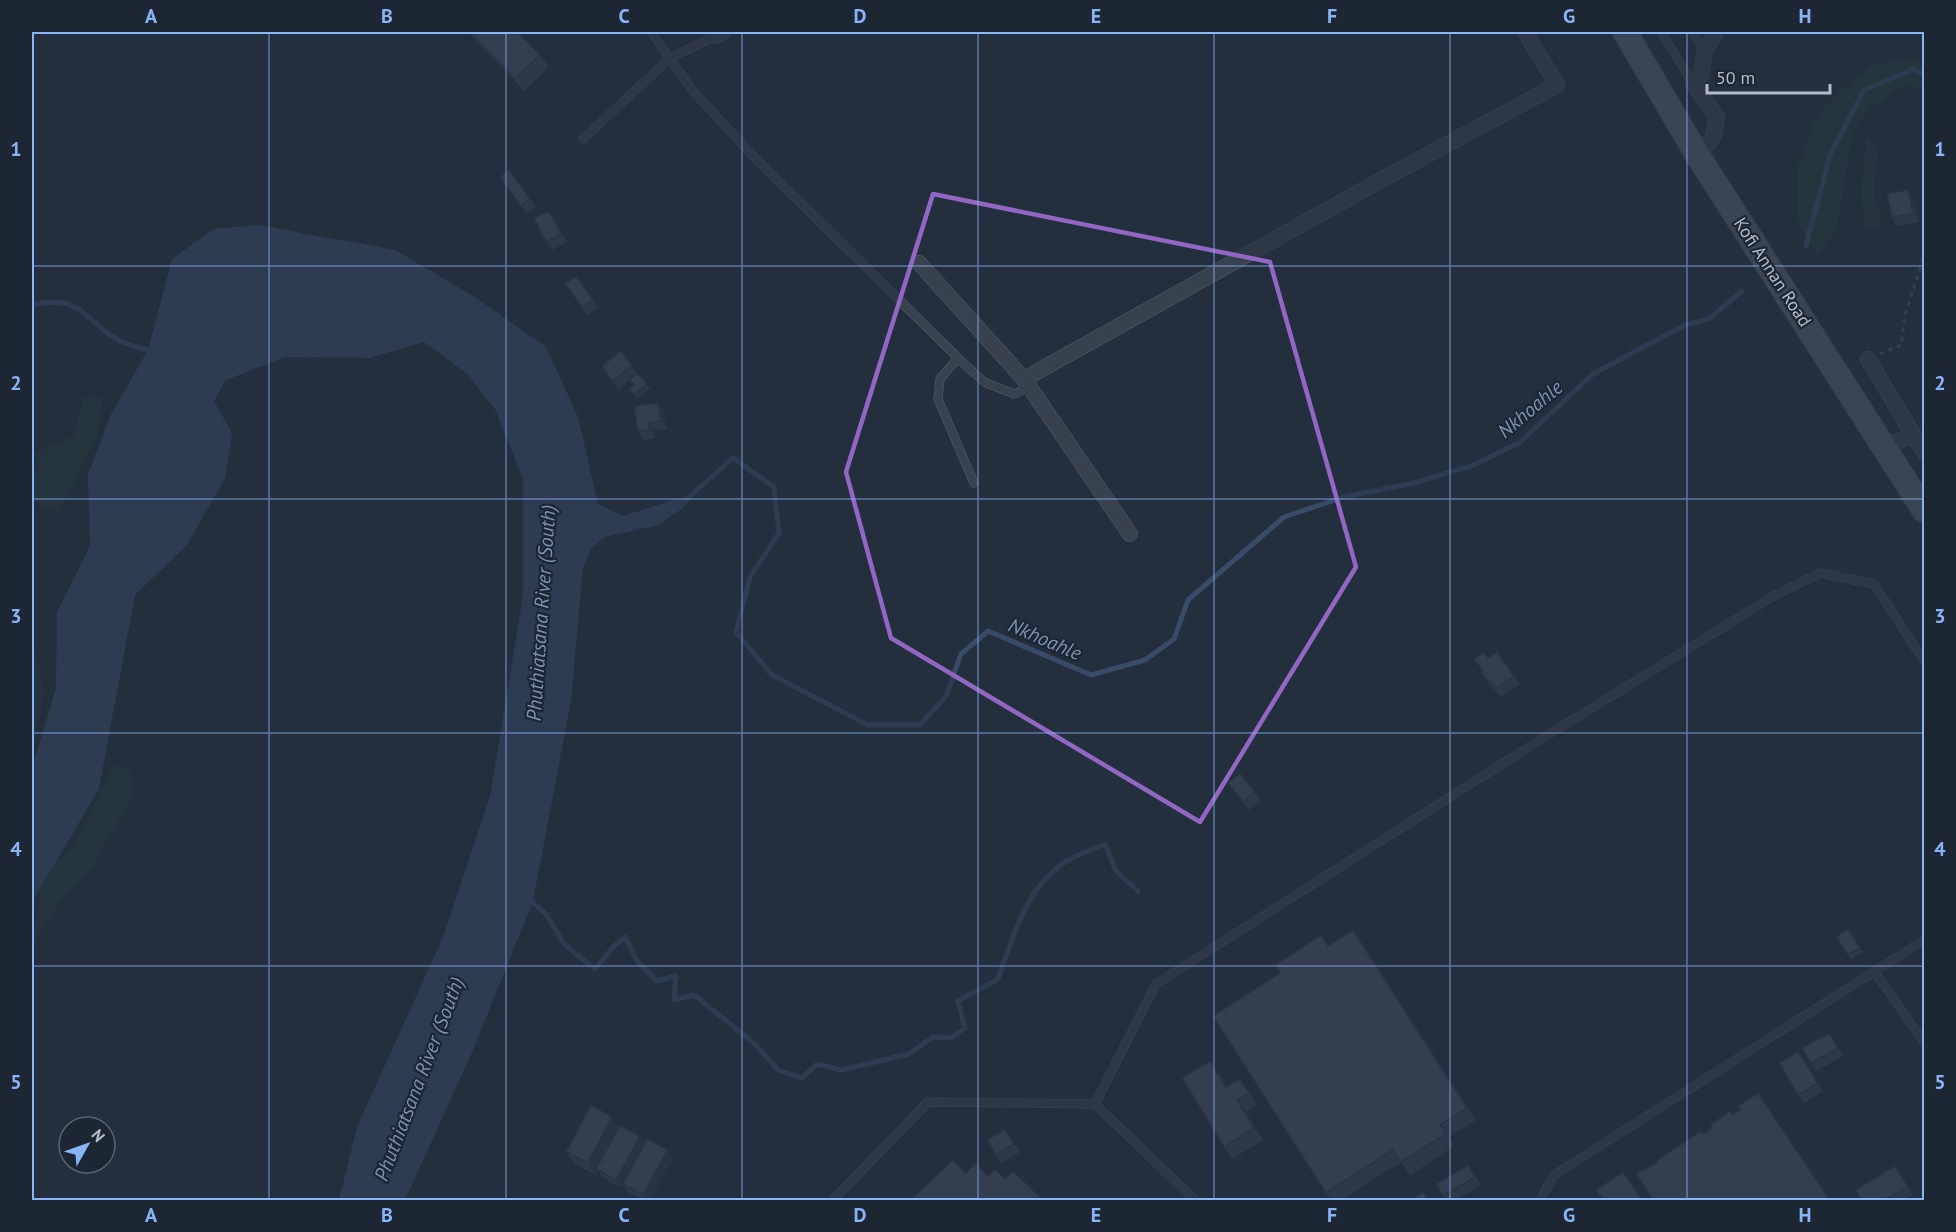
<svg xmlns="http://www.w3.org/2000/svg" width="1956" height="1232" viewBox="0 0 1956 1232" font-family="'PT Sans',sans-serif">
  <rect width="100%" height="100%" fill="#242f3e"/>
  <path fill="#263c3f" d="M1906 59 1924 62V92L1909 83 1870 109 1853 130 1837 230 1817 255 1798 221V165L1815 119 1840 90 1874 65Z
    M1867 138 1878 149C1879 163 1874 175 1874 188 1874 208 1883 207 1879 230L1865 228 1861 193Z
    M83 397 103 398 96 441 82 462 72 489 58 513 32 501V476L39 472 34 454 74 435Z
    M32 645C45 678 47 706 32 738Z
    M114 765 130 770 133 793 122 815 92 867 55 909 32 945C31 921 43 916 39 889L51 869 74 844Z"/>
  <path fill="#394c67" d="M258 225 395 250 475 297 546 347 578 417 598 504 623 516 696 493 683 508 658 525 605 537 592 548 583 567 571 701 533 901 473 1050 405 1200H339L357 1127 443 937 490 796 523 597V479L495 409 467 374 424 342 369 358 285 357 226 380 214 401 232 433 225 478 187 545 135 595 99 789 32 902V768L56 688 57 612 90 546 88 475 111 414 148 350 172 259 213 229Z"/>
  <g fill="none" stroke-linecap="round" stroke-linejoin="round">
    <path stroke="#394c67" stroke-width="5" d="M1806 246 1830 155 1864 90 1914 69 1924 74
      M32 305C79 295 80 314 113 337 122 344 137 347 148 350L151 354
      M690 496 733 458 774 487 779 533 750 577 736 632 772 675 868 725H920L946 696 961 654 988 631 1091 675 1145 660 1174 639 1188 600 1284 517 1344 497 1410 484 1471 466 1519 443 1593 374 1683 326 1710 318 1742 291
      M528 898 546 914 564 944 595 969 615 945 625 937 637 961 657 981 676 976 674 1000 694 995 754 1043 778 1070 802 1078 817 1064 841 1070 909 1054 933 1037 951 1038 965 1028 958 1001 998 979C1013 937 1026 886 1067 861 1079 854 1093 849 1105 844L1116 871 1138 891"/>
    <defs>
      <path id="lane" d="M651 32 693 91 754 157 958 358 984 382 1014 394 1030 387
        M1661 32 1693 83
        M1693 32 1705 50
        M583 139 670 58 715 36
        M958 358 940 379 938 399 974 483
        M1874 971 1924 1042
        M1095 1104 1195 1200
        M833 1200 928 1102 1095 1104 1156 984 1535 743 1772 597 1820 573 1874 584 1924 661
        M1540 1200 1554 1175 1924 940"/>
      <path id="street" d="M715 36 723 32
        M1698 156 1713 137 1717 118 1693 83 1701 75 1705 50 1716 32
        M919 263 1024 379 1130 534
        M1868 359 1924 452
        M1024 379 1392 174 1557 85 1525 32
        M1885 448 1912 435"/>
      <path id="primary" d="M1625 32 1698 156 1924 510"/>
    </defs>
    <use href="#lane" stroke="#565f6c" stroke-width="9"/>
    <use href="#street" stroke="#565f6c" stroke-width="16"/>
    <use href="#primary" stroke="#414a57" stroke-width="26"/>
    <path stroke="#44595c" stroke-width="3" stroke-dasharray="4.5 4.5" stroke-linecap="butt" d="M1880 354 1901 345 1905 315 1924 256"/>
    <use href="#lane" stroke="#38414e" stroke-width="8"/>
    <use href="#street" stroke="#38414e" stroke-width="15"/>
    <use href="#primary" stroke="#56606e" stroke-width="24"/>
  </g>
  <path fill="#3b4654" d="M469 32 540 55 549 67 524 91 477 42Z
    M509 170 536 207 527 214 500 177Z
    M1914 198 1919 222 1897 226 1892 218Z
    M549 211 555 219 567 242 552 250 546 242Z
    M576 276 598 308 587 315 565 284Z
    M621 351 637 373 650 388 637 399 629 389 633 385 630 380 618 389 602 366Z
    M658 403 664 411 667 429 654 431 655 438 644 440 638 432Z
    M1497 652 1520 684 1501 697 1486 681 1481 673 1483 671 1488 658Z
    M1228 783 1255 792 1261 800 1249 810Z
    M1848 929 1863 952 1851 959 1836 937Z
    M1353 930 1476 1120 1449 1137 1454 1146 1410 1175 1401 1162 1341 1200H1332L1326 1193 1329 945Z
    M1829 1033 1843 1056 1816 1071 1811 1063Z
    M1804 1060 1823 1091 1804 1103 1798 1095Z
    M1219 1073 1227 1086 1240 1079 1248 1091 1257 1105 1246 1112 1263 1140 1232 1159 1224 1147Z
    M612 1117 619 1127 640 1136 645 1143 673 1158 650 1200H644L628 1192 623 1184 621 1188 602 1177 598 1171 596 1175 575 1164 566 1152Z
    M1005 1129 1020 1152 1002 1163 996 1155Z
    M1468 1165 1481 1185 1456 1200H1446L1443 1196Z
    M1895 1166 1913 1195 1904 1200H1862Z"/>
  <path fill="#303945" d="M1908 190 1914 198 1919 222 1913 213Z
    M549 211 555 219 567 242 561 234Z
    M658 403 664 411 667 429 661 421Z
    M648 423 654 431 655 438 650 430Z
    M1353 930 1362 942 1476 1120 1467 1108Z
    M1237 1100 1246 1112 1263 1140 1254 1128Z
    M612 1117 620 1129 596 1169 598 1171 596 1175 588 1163Z
    M640 1136 646 1144 621 1188 616 1180Z
    M668 1150 673 1158 650 1200H647L643 1195Z"/>
  <path fill="#455162" stroke="#303945" stroke-width="1.5" d="M470 32H518L540 55 515 79Z
    M509 170 530 199 521 206 500 177Z
    M1908 190 1913 213 1892 218 1887 194Z
    M549 211 561 234 546 242 534 218Z
    M576 276 593 300 582 307 565 284Z
    M621 351 632 366 612 381 602 366Z
    M637 373 647 384 634 395 629 389 634 385 629 380Z
    M658 403 661 421 648 423 650 430 638 432 634 406Z
    M1484 652 1488 658 1497 652 1514 676 1496 689 1481 673 1483 671 1474 659Z
    M1240 773 1255 792 1243 802 1228 783Z
    M1848 929 1860 948 1848 955 1836 937Z
    M1353 930 1467 1108 1440 1125 1446 1134 1401 1162 1393 1150 1326 1193 1213 1016 1280 973 1275 965 1321 935 1328 946Z
    M1829 1033 1838 1048 1811 1063 1802 1048Z
    M1798 1051 1818 1083 1798 1095 1779 1063Z
    M1210 1061 1226 1087 1240 1079 1249 1093 1237 1100 1254 1128 1224 1147 1182 1078Z
    M1758 1093 1830 1200H1653L1636 1174 1657 1163 1656 1161 1701 1131 1703 1134 1712 1128 1710 1125 1730 1111 1732 1115 1741 1110 1738 1106Z
    M591 1105 612 1117 588 1163 566 1152Z
    M620 1125 640 1136 616 1180 596 1169Z
    M1005 1129 1014 1144 996 1155 987 1140Z
    M647 1139 668 1150 643 1195 623 1184Z
    M953 1160 966 1173 975 1163 988 1176 995 1169 1005 1179 1013 1171 1043 1200H911Z
    M1468 1165 1475 1177 1443 1196 1436 1184Z
    M1895 1166 1908 1187 1885 1200H1862L1855 1190Z
    M1623 1172 1642 1200H1603L1596 1190Z
    M1423 1192 1429 1200H1410Z"/>
  <path d="M0 0H1956V1232H0ZM933 194 1270 262 1356 567 1200 822 891 638 846 472Z" fill="#242f3e" fill-opacity=".55" fill-rule="evenodd"/>
  <path fill="none" stroke="#9266c3" stroke-width="4.5" stroke-linejoin="round" d="M933 194 1270 262 1356 567 1200 822 891 638 846 472Z"/>
  <path fill="none" stroke="#8ab4f8" stroke-width="1.5" stroke-opacity="0.55" d="M269 32V1200M506 32V1200M742 32V1200M978 32V1200M1214 32V1200M1450 32V1200M1687 32V1200M32 266H1924M32 499H1924M32 733H1924M32 966H1924"/>
  <g text-anchor="middle" dominant-baseline="central" stroke-width="4.5" stroke-linejoin="round" paint-order="stroke">
    <g font-size="18" fill="#b4bcc9" stroke="#1d2633">
      <text transform="translate(1773 272) rotate(57)">Kofi Annan Road</text>
    </g>
    <g font-size="20" font-style="italic" fill="#7c92b1" stroke="#1d2633">
      <text transform="translate(1530 409) rotate(-40)">Nkhoahle</text>
      <text transform="translate(541 613) rotate(-86)">Phuthiatsana River (South)</text>
      <text transform="translate(1045 639) rotate(23)">Nkhoahle</text>
      <text transform="translate(419 1079) rotate(-69)">Phuthiatsana River (South)</text>
    </g>
  </g>
  <rect width="1956" height="1232" fill="none" stroke="#1d2633" stroke-width="66"/>
  <g transform="translate(87 1145) rotate(50)"><circle r="28" fill="#1d2633" stroke="#59626f" stroke-width="1.5"/>
  <path d="M0-4.5L10 22L0 15L-10 22Z" fill="#8ab4f8"/>
  <text y="-9" font-size="16" font-weight="bold" text-anchor="middle" fill="#b4bcc9">N</text>
  </g>
  <path d="M1707 84v9h123v-9" fill="none" stroke="#b4bcc9" stroke-width="3"/>
  <text x="1716" y="84" font-size="18" fill="#b4bcc9" stroke="#1d2633" stroke-width="4.5" paint-order="stroke">50 m</text>
  <rect x="33" y="33" width="1890" height="1166" fill="none" stroke="#8ab4f8" stroke-width="2"/>
  <g font-size="20" text-anchor="middle" font-weight="bold" fill="#8ab4f8">
    <text x="151" y="23">A</text>
    <text x="387" y="23">B</text>
    <text x="624" y="23">C</text>
    <text x="860" y="23">D</text>
    <text x="1096" y="23">E</text>
    <text x="1332" y="23">F</text>
    <text x="1569" y="23">G</text>
    <text x="1805" y="23">H</text>
    <text x="16" y="156">1</text>
    <text x="1940" y="156">1</text>
    <text x="16" y="390">2</text>
    <text x="1940" y="390">2</text>
    <text x="16" y="623">3</text>
    <text x="1940" y="623">3</text>
    <text x="16" y="856">4</text>
    <text x="1940" y="856">4</text>
    <text x="16" y="1089">5</text>
    <text x="1940" y="1089">5</text>
    <text x="151" y="1222">A</text>
    <text x="387" y="1222">B</text>
    <text x="624" y="1222">C</text>
    <text x="860" y="1222">D</text>
    <text x="1096" y="1222">E</text>
    <text x="1332" y="1222">F</text>
    <text x="1569" y="1222">G</text>
    <text x="1805" y="1222">H</text>
  </g>
</svg>
